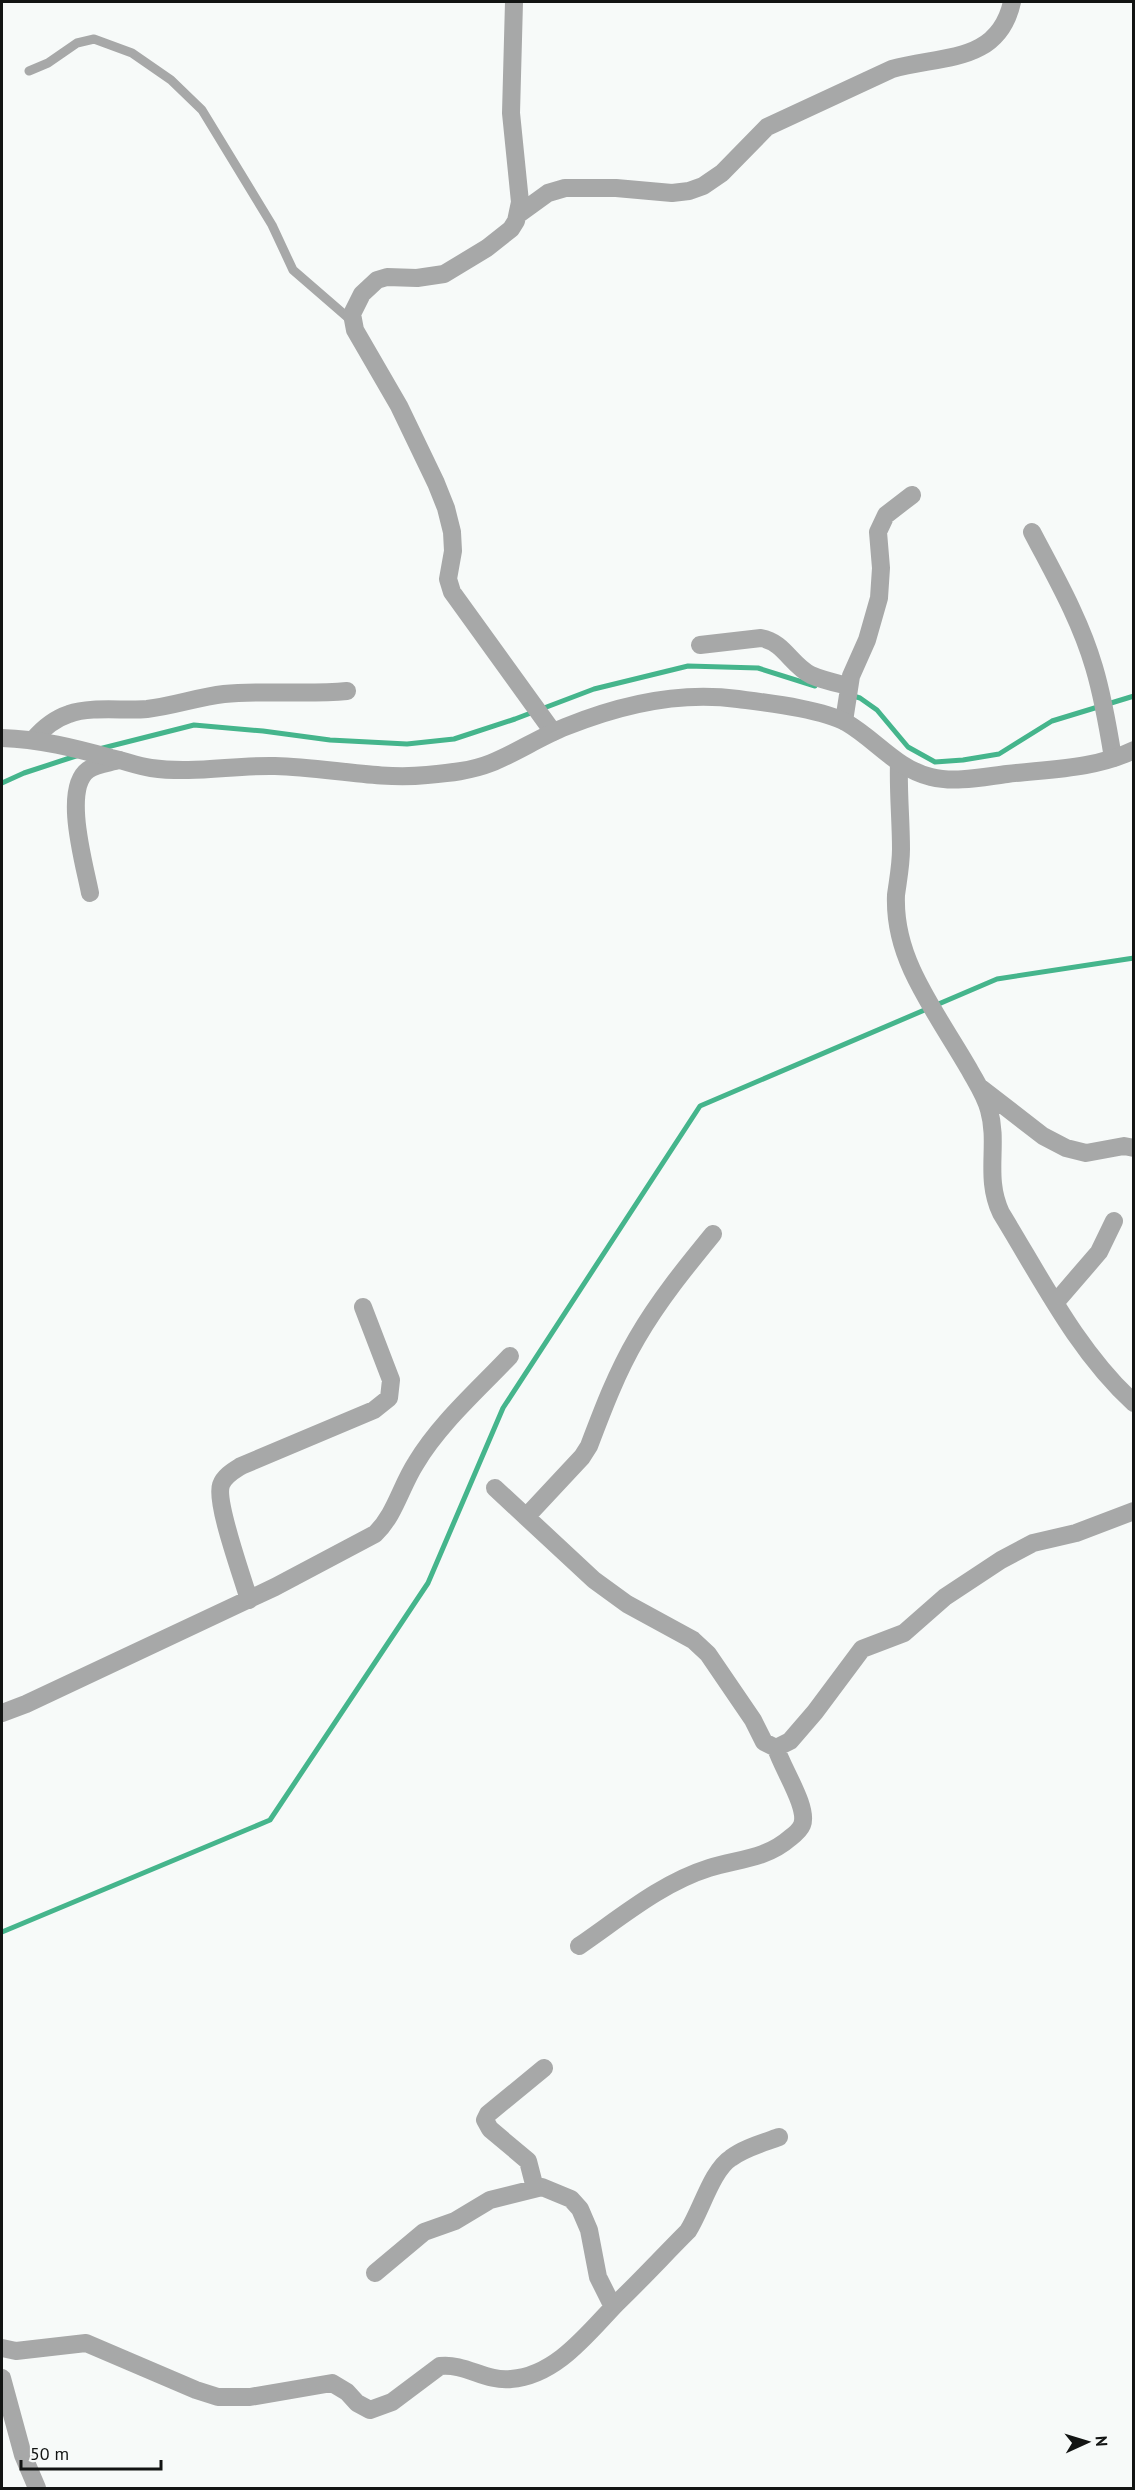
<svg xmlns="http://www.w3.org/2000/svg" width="1135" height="2490" viewBox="0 0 1135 2490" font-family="'PT Sans',sans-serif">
  <rect width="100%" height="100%" fill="#f7faf9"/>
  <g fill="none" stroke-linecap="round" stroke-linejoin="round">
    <path stroke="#45b58c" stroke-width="5" d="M850 695 860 698 877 710 908 747 935 762 963 760 999 754 1052 721 1134 696
      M99 749 194 725 263 731 330 740 407 744 454 739 515 719 594 689 688 666 758 668 815 686
      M2 783 24 773 79 755
      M2 1932 270 1820 428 1583 503 1408 700 1106 997 979 1134 958"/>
    <path stroke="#a7a8a8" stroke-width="9" d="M29 71 48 63 77 43 94 39 132 53 171 80 202 110 272 225 293 270 353 322"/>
    <path stroke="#a7a8a8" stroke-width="18" d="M514 2 511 113 520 202 516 221 511 229 487 248 444 274 417 278 387 277 377 280 362 294 352 314 355 330 399 406 436 483 446 508 452 532 453 551 448 579 452 592 553 732
      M519 214 548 193 565 188H616L672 193 689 191 703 186 722 173 767 127 892 69C942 55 998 64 1012 2
      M1032 532C1055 576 1080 619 1094 667 1103 697 1108 727 1113 758
      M700 645 761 638C784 642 791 665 811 675 822 680 836 683 848 686
      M844 721 851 676 867 640 879 598 881 568 878 532 886 515 912 495
      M33 740C43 728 54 719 69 714 91 706 124 711 147 709 173 706 198 697 224 694 265 690 306 695 347 691
      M899 763C898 792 901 820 901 849 901 865 898 880 896 895 895 921 901 946 912 970 928 1005 950 1036 969 1069 976 1082 985 1095 989 1110 999 1145 984 1177 1001 1213 1041 1278 1077 1351 1134 1403
      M90 893C85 866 62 789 88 770 96 764 109 763 119 760
      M981 1088 1043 1136 1066 1148 1086 1153 1124 1146 1134 1148
      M1056 1302 1099 1252 1114 1221
      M495 1488 594 1580 627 1604 693 1640 708 1654 753 1720 764 1742 776 1748 790 1741 815 1712 862 1649 904 1633 945 1597 1001 1560 1033 1543 1076 1533 1134 1511
      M526 1517 582 1457 589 1446C603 1409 617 1372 637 1338 659 1300 686 1267 713 1234
      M249 1600C243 1578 215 1503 221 1485 224 1476 233 1471 241 1466L374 1410 389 1398 391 1380 363 1307
      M2 1713 26 1704 275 1587 375 1534C395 1515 401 1486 416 1463 440 1423 478 1390 510 1356
      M579 1946C620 1918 661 1883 709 1868 738 1859 766 1859 790 1838 794 1835 800 1830 802 1825 809 1808 782 1768 776 1748
      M535 2188 528 2161 490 2129 485 2120 488 2114 544 2068
      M375 2273 424 2232 455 2221 490 2200 542 2187 571 2199 580 2209 589 2230 598 2277 613 2307
      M2 2348 16 2351 86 2343 196 2390 218 2397H250L332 2383 347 2392 357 2403 370 2410 392 2402 440 2366C465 2363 486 2382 511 2379 556 2376 588 2333 617 2303 641 2280 664 2255 688 2231 701 2211 712 2170 731 2158 744 2148 763 2143 779 2137
      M2 2378 23 2455 37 2488"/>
    <path stroke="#a7a8a8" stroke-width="18" d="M2 738C39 739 75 748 111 758 125 761 137 766 151 768 193 774 233 765 275 766 326 767 376 780 427 775 449 773 471 771 491 763 516 753 540 737 565 727 619 705 680 691 738 699 768 703 822 709 847 723 876 740 897 769 931 777 955 783 983 777 1007 774 1049 769 1095 769 1134 750"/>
  </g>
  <rect width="1135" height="2490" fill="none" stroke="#121413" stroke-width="6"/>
  <g transform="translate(1087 2442) rotate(86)" stroke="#f7faf9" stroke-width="4.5" paint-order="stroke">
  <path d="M0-4.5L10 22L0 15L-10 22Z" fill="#121413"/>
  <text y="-9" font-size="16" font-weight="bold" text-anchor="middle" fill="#121413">N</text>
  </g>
  <path d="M21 2460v9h140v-9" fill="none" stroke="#121413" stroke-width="3"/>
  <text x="30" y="2460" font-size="18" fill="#121413" stroke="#f7faf9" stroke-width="4.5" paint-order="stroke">50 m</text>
</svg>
